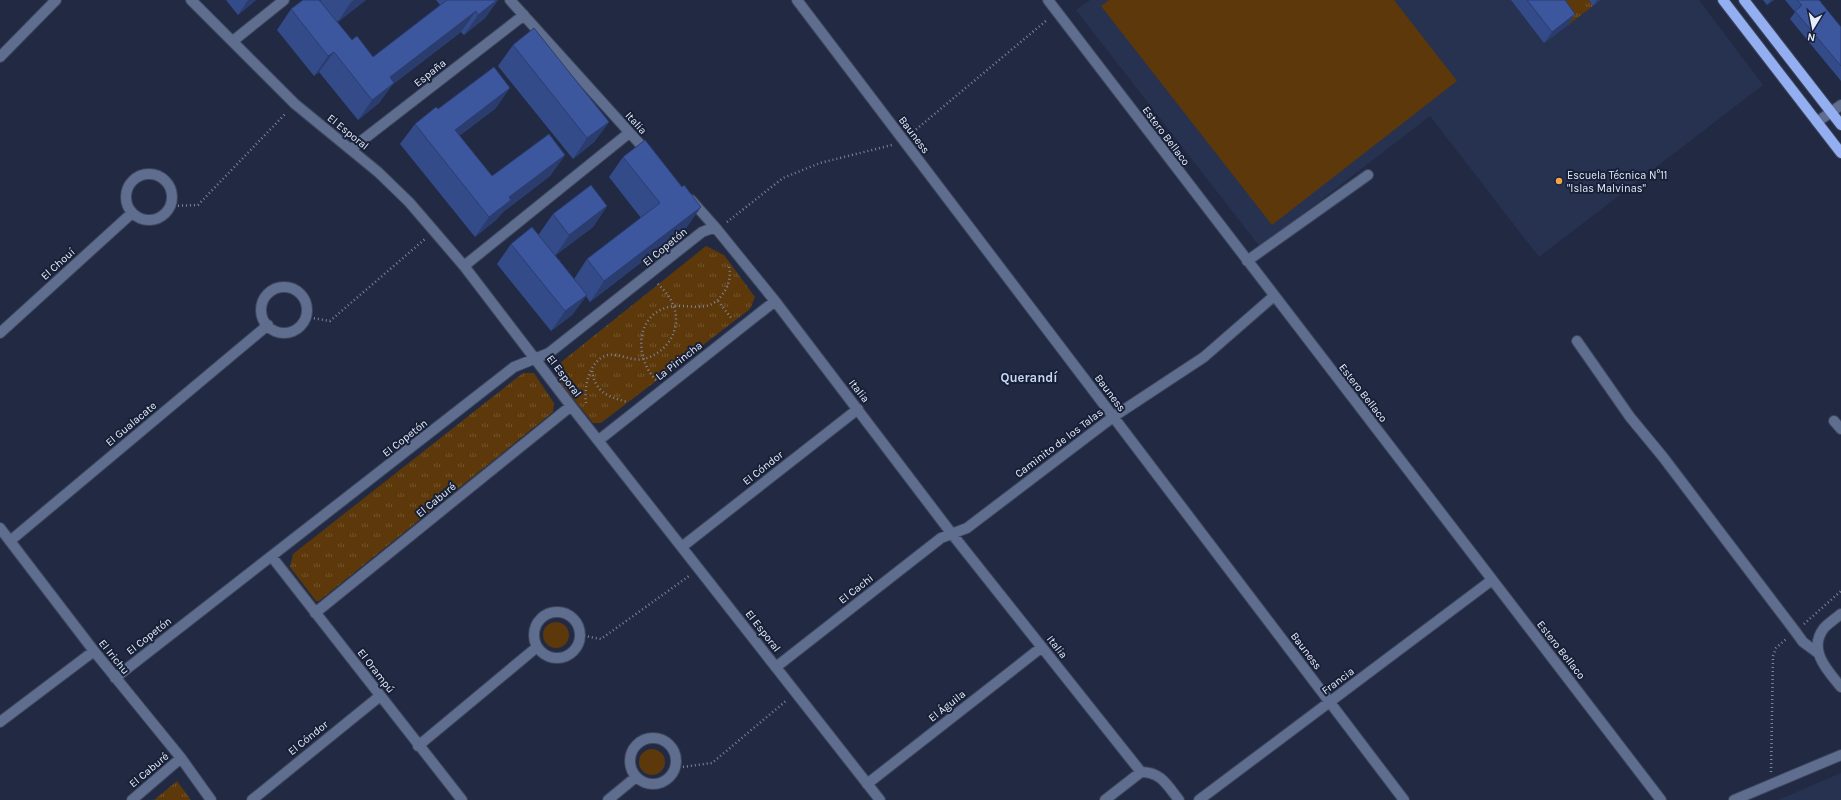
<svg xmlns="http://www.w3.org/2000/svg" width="1841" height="800" viewBox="0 0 1841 800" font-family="Karla,sans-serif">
  <defs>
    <pattern id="park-tufts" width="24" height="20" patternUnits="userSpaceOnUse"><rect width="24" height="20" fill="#5c380a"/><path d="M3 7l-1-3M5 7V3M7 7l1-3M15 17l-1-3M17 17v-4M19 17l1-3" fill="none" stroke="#73552f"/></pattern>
  </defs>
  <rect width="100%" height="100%" fill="#212a42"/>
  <path fill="#273250" d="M1090 0H1699L1763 85 1539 257 1430 116 1260 247 1076 10Z
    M1841 773V800H1778Z"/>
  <path fill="#5c380a" d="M1109 0H1394L1457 81 1272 225 1101 6Z
    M543 635a13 13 0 1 1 26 0a13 13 0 1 1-26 0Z
    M639 762a13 13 0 1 1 26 0a13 13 0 1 1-26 0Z"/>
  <path fill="url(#park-tufts)" d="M1549 0H1589L1593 6 1568 25Z
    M706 246 724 255 755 297 750 309 601 423H593L557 378 560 363Z
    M523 373H534L554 403 553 412 319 601H316L290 567 293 554Z
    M177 781 191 800H154Z"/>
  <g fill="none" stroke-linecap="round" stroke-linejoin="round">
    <defs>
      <path id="minor" d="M191 0 295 104 378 172 409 202 434 231 464 266 571 406 880 800
        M510 0 649 154
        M797 0 1404 800
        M1048 0 1661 800
        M233 41 284 0
        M0 57 56 0
        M1817 122 1841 105
        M351 149 524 15
        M126 197a23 23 0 1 1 46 0a23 23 0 1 1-46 0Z
        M691 200 715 227 775 301 952 534 1141 772
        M1247 261 1368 175
        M464 266 629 133
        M261 310a23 23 0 1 1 46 0a23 23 0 1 1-46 0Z
        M0 333 132 213
        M1577 341 1630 417 1663 457 1795 631 1803 642 1818 653
        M1834 421 1841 429
        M599 440 775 301
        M0 528 94 651 181 758 211 800
        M10 541 268 325
        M683 546 858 409
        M272 557 462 800
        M534 635a23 23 0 1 1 46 0a23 23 0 1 1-46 0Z
        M315 613 571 406
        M1841 614C1836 618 1829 623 1824 628 1807 650 1828 671 1841 687
        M776 667 941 538 967 528 1113 417 1204 357 1274 296
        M115 678 514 367 549 353 702 232 715 227
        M0 722 94 651
        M630 761a23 23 0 1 1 46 0a23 23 0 1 1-46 0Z
        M418 746 537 647
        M1141 772C1161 772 1167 785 1179 800
        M867 784 1042 647
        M132 800 181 758
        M252 800 380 696
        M608 800 636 777
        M1105 800 1141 772
        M1199 800 1492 580
        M1734 800 1841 755"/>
      <path id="major" d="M1723 0 1841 153
        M1744 0 1841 125"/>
    </defs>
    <use href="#minor" stroke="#3c455c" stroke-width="12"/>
    <use href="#major" stroke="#3c455c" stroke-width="12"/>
    <path stroke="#7d8599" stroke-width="2.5" stroke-dasharray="1 3" stroke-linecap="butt" d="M913 132 1047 20
      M170 206 198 205 286 113
      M727 222 783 178 820 163 892 145
      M718 301 732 319
      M306 317 330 321 425 239
      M592 371C596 393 607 396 627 402
      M656 380C636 360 634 319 665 308 685 301 707 316 722 295 729 286 731 277 729 266
      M586 403C584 389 588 367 601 358 614 349 629 362 643 359 667 354 683 328 673 305 670 296 663 289 657 283
      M1804 624 1841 591
      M580 635 601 639 689 576
      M675 768 712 763 787 700
      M1771 772 1773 656 1776 648 1786 639"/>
    <use href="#minor" stroke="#5f6d8e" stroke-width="10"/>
    <use href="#major" stroke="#93aff2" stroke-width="10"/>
  </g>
  <path fill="#344b89" d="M226 0H256L238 15Z
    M321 0H366L337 22 352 40 373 57 440 5 436 0H498L485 18 464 35 461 32 392 85 379 103 358 120 319 72 314 76 277 30 291 9 320 1Z
    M1511 0H1565L1575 14 1568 25 1544 43Z
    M1589 0H1600L1593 6Z
    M1763 0H1774L1767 5Z
    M1785 0H1819L1841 27V81L1790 19 1795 12Z
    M513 45 609 122 594 142 573 159 498 66Z
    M496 108 459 136 492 176 565 155 550 176 503 212 496 220 475 237 400 144 415 124 438 109Z
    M623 157 687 227 590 302 586 296 572 315 551 331 497 264 511 244 539 234 553 214 607 206 593 227 555 255 574 279 587 259 641 218 609 177Z"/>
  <path fill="#2b3d6f" d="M248 0H256L238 15Z
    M354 0H366L337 23 351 2Z
    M497 0H498L485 18 464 35 478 15Z
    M1597 0H1600L1593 6Z
    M1771 0H1774L1767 5Z
    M476 11 461 32 392 85 379 103 358 120 372 100 390 77Z
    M1575 14 1568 25 1544 43 1552 32Z
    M334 52 319 72 314 76 328 56Z
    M510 88 496 108 440 150 455 130Z
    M609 122 594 142 573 159 587 138Z
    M565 155 550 176 503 212 496 220 475 237 489 217 509 197Z
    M607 206 593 227 555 256 569 235Z
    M701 207 687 227 590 302 604 281Z
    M587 295 572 315 551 331 565 311Z"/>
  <path fill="#3d579f" stroke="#2b3d6f" d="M303 0H319L352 40 357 36 373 57 447 0H497L478 15 476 11 390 77 394 83 372 100 334 52 328 56 291 9Z
    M1527 0H1565L1575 14 1552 32Z
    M1797 0H1819L1841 27V66L1795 11 1802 5Z
    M534 28 609 122 587 138 513 45Z
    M494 67 510 88 455 130 492 176 549 134 565 155 509 197 511 200 489 217 415 124 436 107 438 109Z
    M645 140 682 187 684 185 701 207 604 281 587 259 660 203 623 157Z
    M591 185 607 206 569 235 553 214Z
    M532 227 587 295 565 311 511 244Z"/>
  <circle fill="#f5a346" stroke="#172037" stroke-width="1.5" cx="1559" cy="181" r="4"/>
  <g text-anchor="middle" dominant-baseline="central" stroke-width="4" stroke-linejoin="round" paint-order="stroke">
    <g font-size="11" fill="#e5ecfc" stroke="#172037">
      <text transform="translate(430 73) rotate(-38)">España</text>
      <text transform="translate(636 123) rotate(48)">Italia</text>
      <text transform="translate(348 132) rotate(39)">El Esporal</text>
      <text transform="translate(914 135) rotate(53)">Bauness</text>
      <text transform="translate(1166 136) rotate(53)">Estero Bellaco</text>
      <text transform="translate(665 247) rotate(-39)">El Copetón</text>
      <text transform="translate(58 264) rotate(-42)">El Chouí</text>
      <text transform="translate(679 361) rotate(-38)">La Pirincha</text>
      <text transform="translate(564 376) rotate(53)">El Esporal</text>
      <text transform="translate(859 391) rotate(52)">Italia</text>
      <text transform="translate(1110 393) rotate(53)">Bauness</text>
      <text transform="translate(1363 393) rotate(52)">Estero Bellaco</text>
      <text transform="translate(131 424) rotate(-40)">El Gualacate</text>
      <text transform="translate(405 438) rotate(-38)">El Copetón</text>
      <text transform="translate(1059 443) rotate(-37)">Caminito de los Talas</text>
      <text transform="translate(763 468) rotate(-38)">El Cóndor</text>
      <text transform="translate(436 500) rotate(-39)">El Caburé</text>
      <text transform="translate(856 589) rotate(-38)">El Cachi</text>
      <text transform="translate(763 631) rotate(52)">El Esporal</text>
      <text transform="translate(149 636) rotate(-38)">El Copetón</text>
      <text transform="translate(1057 647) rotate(52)">Italia</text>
      <text transform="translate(1561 650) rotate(52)">Estero Bellaco</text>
      <text transform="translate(1306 651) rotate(53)">Bauness</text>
      <text transform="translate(114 657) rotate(51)">El Irichu</text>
      <text transform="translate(376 671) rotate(52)">El Orampú</text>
      <text transform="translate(1338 681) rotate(-37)">Francia</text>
      <text transform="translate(947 706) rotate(-38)">El Águila</text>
      <text transform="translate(308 738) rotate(-39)">El Cóndor</text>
      <text transform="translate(149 770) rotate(-40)">El Caburé</text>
    </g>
    <g font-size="11" fill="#e5ecfc" stroke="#172037" text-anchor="start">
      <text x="1567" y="175">Escuela Técnica N°11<tspan x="1567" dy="13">"Islas Malvinas"</tspan></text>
    </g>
    <g font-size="13" font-weight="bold" fill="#c9d6f6" stroke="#172037">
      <text x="1029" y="377">Querandí</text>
    </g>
  </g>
  <g transform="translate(1813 28) rotate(190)" stroke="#172037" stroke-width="3" paint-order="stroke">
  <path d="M0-3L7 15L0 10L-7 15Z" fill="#e5ecfc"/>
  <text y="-6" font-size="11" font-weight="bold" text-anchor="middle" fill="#e5ecfc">N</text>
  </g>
</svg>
